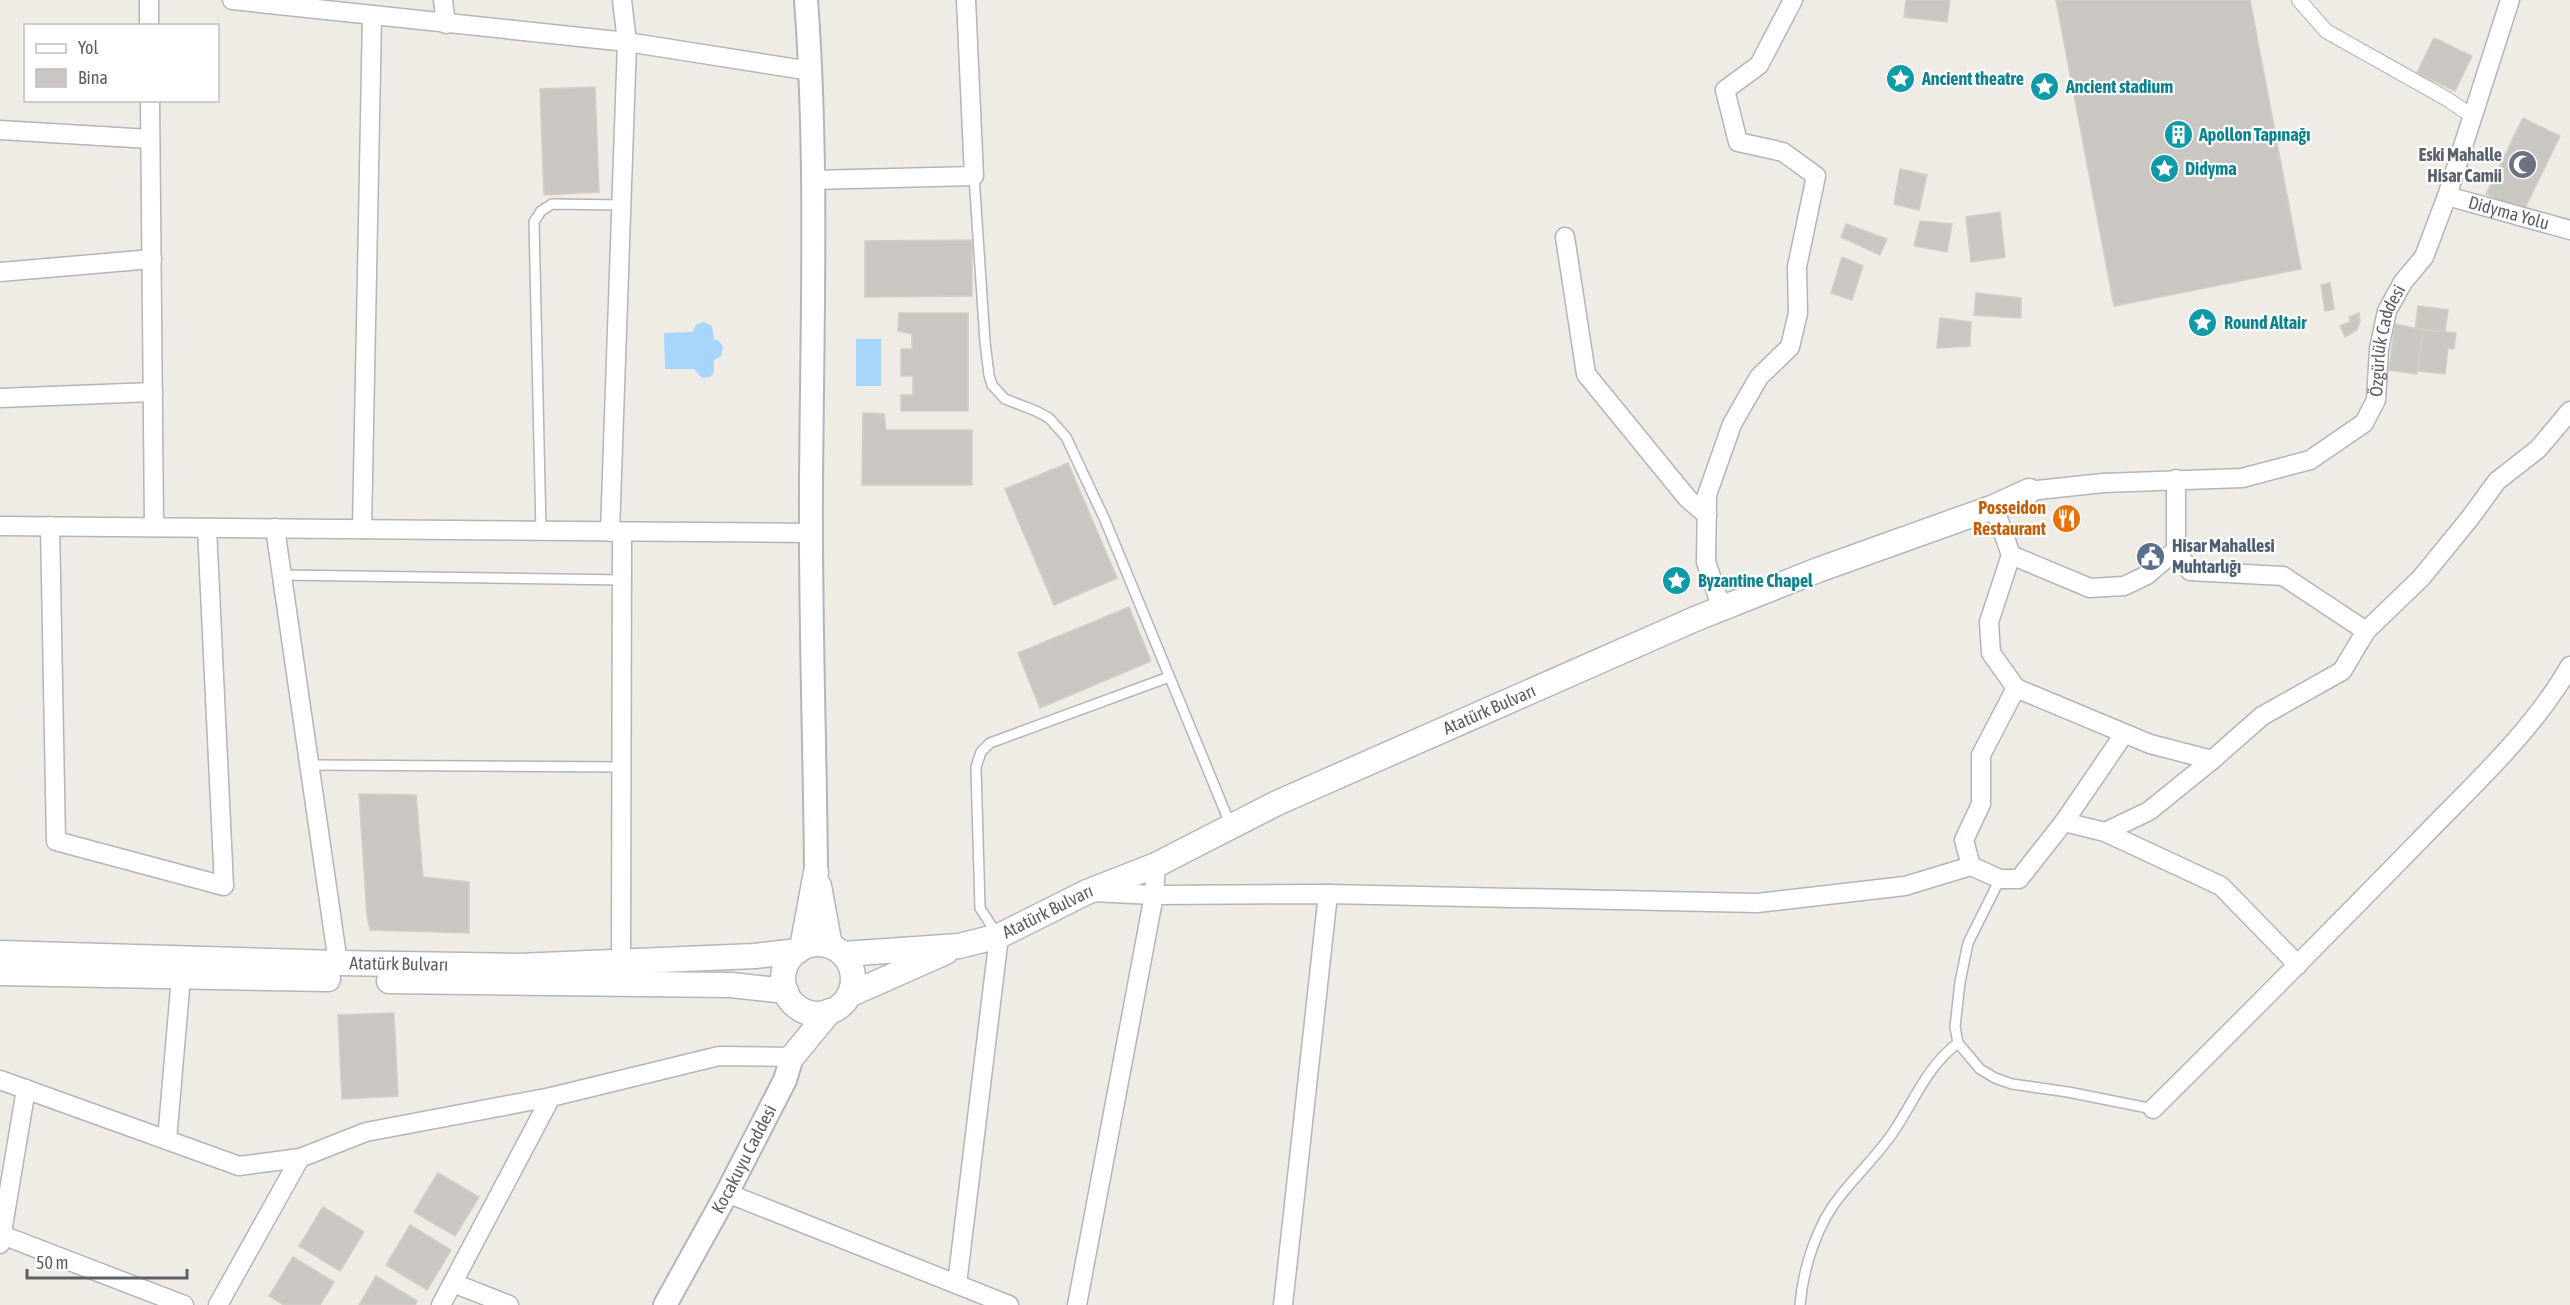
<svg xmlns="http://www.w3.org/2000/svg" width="2570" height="1305" viewBox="0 0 2570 1305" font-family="'Asap Condensed',sans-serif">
	<rect width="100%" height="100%" fill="#eeece5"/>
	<!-- water -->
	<g fill="#a7d5fc">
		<path d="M703,322L712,326L714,339L719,341L723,347L721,356L714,360V373L710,377L702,378L694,369H665L664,333L693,332L696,325Z"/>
		<rect x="856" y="339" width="25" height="47"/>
	</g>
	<!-- building -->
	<g fill="#cac7c2" stroke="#d3cec3" stroke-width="1.5">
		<path d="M1906,0H1950L1947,22L1904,17Z"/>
		<path d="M2056,0H2250L2301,269L2114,306Z"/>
		<path d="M2434,38L2472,56L2455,91L2417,73Z"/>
		<path d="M595,87L599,192L544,195L540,89Z"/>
		<path d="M2523,118L2560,136L2523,212L2486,194Z"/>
		<path d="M1900,169L1927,175L1919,210L1894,204Z"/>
		<path d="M2000,212L2005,257L1971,262L1966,217Z"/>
		<path d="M1920,221L1952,224L1947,252L1914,246Z"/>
		<path d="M1846,224L1887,239L1880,255L1841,237Z"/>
		<path d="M972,240V296L865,297V241Z"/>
		<path d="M1842,257L1863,266L1852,300L1831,293Z"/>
		<path d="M2330,283L2334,309L2325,311L2321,285Z"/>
		<path d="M1976,293L2021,298V318L1974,315Z"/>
		<path d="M2418,306L2448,310L2445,332L2415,329Z"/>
		<path d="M899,313H968V411H901V395H913V376H901V349H912V334L898,331Z"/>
		<path d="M2359,313L2360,321L2357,330L2345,337L2340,326L2350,322L2349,317Z"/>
		<path d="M1940,318L1971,322L1970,346L1937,348Z"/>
		<path d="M2395,324L2423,330L2417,374L2389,370Z"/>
		<path d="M2423,330L2456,333L2454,349L2448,348L2445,374L2418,371Z"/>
		<path d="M863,413L884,414L886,430H972V485H862Z"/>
		<path d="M1068,463L1117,578L1054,605L1005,489Z"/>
		<path d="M1129,607L1151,661L1040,708L1018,653Z"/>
		<path d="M359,794L416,795L423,877L469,882V933L370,930L367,915Z"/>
		<path d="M394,1013L398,1096L342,1099L338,1015Z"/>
		<path d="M438,1173L479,1197L455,1236L414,1212Z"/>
		<path d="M323,1207L364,1232L340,1271L299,1246Z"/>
		<path d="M410,1225L451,1250L427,1290L386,1265Z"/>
		<path d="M293,1257L334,1282L320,1305H284L269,1296Z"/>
		<path d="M376,1276L417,1301L415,1305H359Z"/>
	</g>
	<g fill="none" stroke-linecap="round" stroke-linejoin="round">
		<defs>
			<g id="service">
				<path d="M974,176L985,342L989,375L992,385L1005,399L1036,411L1049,418L1066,437L1105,520L1231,826"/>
				<path d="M541,531L534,222L541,211L552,204L621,205"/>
				<path d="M282,575L622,580"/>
				<path d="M309,765L622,767"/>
				<path d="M2000,879L1968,943L1960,982L1955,1027L1958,1043L1980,1069L1995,1078L2012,1084L2068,1092L2153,1109"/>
				<path d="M998,936L980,908L976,767L981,752L990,743L1169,677"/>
				<path d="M1800,1305C1803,1268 1817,1224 1841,1195C1858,1173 1879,1154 1894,1131C1914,1101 1928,1065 1958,1043"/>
			</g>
			<path id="pedestrian" d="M2299,0L2326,31L2447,99L2472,116"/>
			<g id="minor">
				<path d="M149,0V26"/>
				<path d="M232,0L627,42L811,71"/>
				<path d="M443,0L446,24"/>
				<path d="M150,100L154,527"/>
				<path d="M0,130L150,139"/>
				<path d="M813,180L974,176L966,0"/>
				<path id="s1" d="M2447,196L2570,230"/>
				<path d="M1565,237L1586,374L1688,499L1707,515"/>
				<path d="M0,272L152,259"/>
				<path d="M0,398L153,392"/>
				<path d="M2176,479V550L2190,571L2283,576L2366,631L2421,578L2470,518L2497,481L2538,449L2570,411"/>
				<path id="s2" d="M2029,491L2103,483L2242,478L2310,460L2364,423L2376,400L2379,349L2387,311L2403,282L2424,257L2447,196L2510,0"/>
				<path d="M1994,507L2011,555L1989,622L1991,653L2016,688L2150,744L2212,760L2262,716L2342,671L2366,631"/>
				<path d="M0,526L811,533"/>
				<path d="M50,526L56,841L224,886L207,528"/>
				<path d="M275,528L338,963"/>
				<path d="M362,529L372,16"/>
				<path d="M610,532L627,42L622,0"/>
				<path d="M2011,555L2090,588L2124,586L2147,575L2176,550"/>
				<path d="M1722,609L1706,562L1707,495L1732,424L1759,377L1790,347L1798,313L1797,267L1816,176L1783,152L1738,142L1725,90L1759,65L1793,0"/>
				<path d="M2064,822L2105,832L2221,886L2298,965"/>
				<path d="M2105,832L2149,811L2212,760"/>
				<path d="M1971,866L1964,840L1981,804V755L2016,688"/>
				<path d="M1092,892L1154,895L1328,894L1757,903L1905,886L1971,866L2000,879H2019L2064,822L2124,734"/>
				<path d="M621,963L622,532"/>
				<path d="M0,1080L239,1166L300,1158L366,1132L551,1097L719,1056L792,1057"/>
				<path d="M2153,1109C2242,1021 2331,931 2419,841C2471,787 2533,731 2570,666"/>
				<path d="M167,1140L181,977"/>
				<path d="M727,1193L1009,1305"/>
				<path d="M2,1235L184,1305"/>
				<path d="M0,1244L26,1089"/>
				<path d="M453,1283L509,1305"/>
				<path d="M957,1284L999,936"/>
				<path d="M218,1305L300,1158"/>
				<path d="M441,1305L551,1097"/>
				<path d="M1077,1305L1154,895L1156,865"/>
				<path d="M1283,1305L1328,894"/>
			</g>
			<g id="tertiary">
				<path d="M806,0C818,161 812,324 811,486C810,615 815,744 816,872"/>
				<path id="s3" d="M665,1305L727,1193L785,1080L792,1057"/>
			</g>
			<g id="secondary">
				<path d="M819,886L830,946"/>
				<circle cx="818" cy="979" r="35"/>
				<path d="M802,948L816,872"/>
				<path id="s4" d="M0,953L338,963L518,966L755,956L798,951"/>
				<path id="s5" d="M843,954L959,946L999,936L1087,892L1156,865L1277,803L1695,619L1818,570L1994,507L2029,491"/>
				<path d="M0,973L328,979"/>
				<path d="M389,981L731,985L786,991"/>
				<path d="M849,995L946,952"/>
				<path d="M792,1057L830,1011"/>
			</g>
		</defs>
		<!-- service casing -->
		<use href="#service" stroke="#b2b5b9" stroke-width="12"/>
		<!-- pedestrian casing -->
		<use href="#pedestrian" stroke="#b2b5b9" stroke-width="16"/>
		<!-- minor casing -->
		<use href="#minor" stroke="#b2b5b9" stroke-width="21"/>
		<!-- tertiary casing -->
		<use href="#tertiary" stroke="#b2b5b9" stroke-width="26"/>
		<!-- secondary casing -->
		<use href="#secondary" stroke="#b3b7bc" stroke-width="27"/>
		<!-- service -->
		<use href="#service" stroke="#fff" stroke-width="9"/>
		<!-- pedestrian -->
		<use href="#pedestrian" stroke="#fff" stroke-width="14"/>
		<!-- minor -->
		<use href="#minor" stroke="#fff" stroke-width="18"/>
		<!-- tertiary -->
		<use href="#tertiary" stroke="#fff" stroke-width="22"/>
		<!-- secondary -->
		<use href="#secondary" stroke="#fff" stroke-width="24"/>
	</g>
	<!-- icons -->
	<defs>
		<symbol id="sight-disc" viewBox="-11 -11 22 22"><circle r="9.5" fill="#0f9aa8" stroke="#fff"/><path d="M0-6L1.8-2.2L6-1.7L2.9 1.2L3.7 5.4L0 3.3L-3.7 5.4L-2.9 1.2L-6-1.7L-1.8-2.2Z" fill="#fff"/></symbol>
		<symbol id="building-disc" viewBox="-11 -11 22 22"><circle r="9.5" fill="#0f9aa8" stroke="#fff"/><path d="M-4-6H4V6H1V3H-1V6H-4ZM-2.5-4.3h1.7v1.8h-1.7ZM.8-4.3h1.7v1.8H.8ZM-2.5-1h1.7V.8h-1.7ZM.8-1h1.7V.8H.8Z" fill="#fff"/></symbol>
		<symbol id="mosque-disc" viewBox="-11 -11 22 22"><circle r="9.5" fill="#6b7280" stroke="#fff"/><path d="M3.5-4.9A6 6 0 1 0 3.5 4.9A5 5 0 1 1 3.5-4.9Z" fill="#fff"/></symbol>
		<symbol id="restaurant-disc" viewBox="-11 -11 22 22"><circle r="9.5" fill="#e8710a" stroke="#fff"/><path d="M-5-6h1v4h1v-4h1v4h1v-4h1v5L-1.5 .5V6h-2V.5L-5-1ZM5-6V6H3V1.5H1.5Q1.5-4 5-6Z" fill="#fff"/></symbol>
		<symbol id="civic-disc" viewBox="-11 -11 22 22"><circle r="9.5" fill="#5c6f8a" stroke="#fff"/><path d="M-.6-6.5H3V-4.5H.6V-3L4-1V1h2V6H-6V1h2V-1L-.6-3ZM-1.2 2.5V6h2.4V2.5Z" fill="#fff"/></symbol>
	</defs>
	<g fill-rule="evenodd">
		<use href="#sight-disc" x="1884" y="62" width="33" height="33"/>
		<use href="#sight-disc" x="2028" y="70" width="33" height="33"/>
		<use href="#building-disc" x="2162" y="118" width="33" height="33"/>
		<use href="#mosque-disc" x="2506" y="148" width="33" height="33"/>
		<use href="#sight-disc" x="2148" y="152" width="33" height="33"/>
		<use href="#sight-disc" x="2186" y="306" width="33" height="33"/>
		<use href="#restaurant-disc" x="2050" y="502" width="33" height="33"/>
		<use href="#civic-disc" x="2134" y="540" width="33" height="33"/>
		<use href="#sight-disc" x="1660" y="564" width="33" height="33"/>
	</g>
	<g text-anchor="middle" stroke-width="4.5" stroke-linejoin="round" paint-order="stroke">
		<!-- culture labels -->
		<g font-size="18" font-weight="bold" fill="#0d838f" stroke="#fff" text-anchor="start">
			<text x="1922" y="85">Ancient theatre</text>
			<text x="2066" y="93">Ancient stadium</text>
			<text x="2199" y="141">Apollon Tapınağı</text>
			<text x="2185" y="175">Didyma</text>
			<text x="2224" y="329">Round Altair</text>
			<text x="1698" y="587">Byzantine Chapel</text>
		</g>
		<!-- worship labels -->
		<g font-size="18" font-weight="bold" fill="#5b616d" stroke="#fff" text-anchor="end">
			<text x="2502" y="161">Eski Mahalle<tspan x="2502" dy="21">Hisar Camii</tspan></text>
		</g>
		<!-- street labels -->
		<g font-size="18" fill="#5c6065" stroke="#fff">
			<text dy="6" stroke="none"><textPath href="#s1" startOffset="64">Didyma Yolu</textPath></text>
			<text dy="6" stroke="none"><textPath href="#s2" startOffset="436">Özgürlük Caddesi</textPath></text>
			<text dy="6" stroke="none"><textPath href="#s5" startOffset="698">Atatürk Bulvarı</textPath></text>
			<text dy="6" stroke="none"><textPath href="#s5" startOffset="212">Atatürk Bulvarı</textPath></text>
			<text dy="6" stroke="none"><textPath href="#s4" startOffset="399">Atatürk Bulvarı</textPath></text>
			<text dy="6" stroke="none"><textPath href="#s3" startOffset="166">Kocakuyu Caddesi</textPath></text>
		</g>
		<!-- food labels -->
		<g font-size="18" font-weight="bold" fill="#c56008" stroke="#fff" text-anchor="end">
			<text x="2046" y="514">Posseidon<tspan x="2046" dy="21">Restaurant</tspan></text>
		</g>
		<!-- service labels -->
		<g font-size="18" font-weight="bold" fill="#4e5e75" stroke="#fff" text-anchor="start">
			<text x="2172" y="552">Hisar Mahallesi<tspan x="2172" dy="21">Muhtarlığı</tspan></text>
		</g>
	</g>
	<!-- legend -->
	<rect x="24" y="24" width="195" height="78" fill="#ffffff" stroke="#bebfc1" stroke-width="1.5"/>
	<rect x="36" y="44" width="30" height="9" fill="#ffffff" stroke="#bebfc1" stroke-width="1.5"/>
	<text x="78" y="54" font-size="18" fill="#5c6065">Yol</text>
	<rect x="36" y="69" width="30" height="18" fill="#cac7c2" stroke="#bebfc1" stroke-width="1.5"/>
	<text x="78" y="84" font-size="18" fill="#5c6065">Bina</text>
	<!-- scale -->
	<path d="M27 1269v9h160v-9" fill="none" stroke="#5c6065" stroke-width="3"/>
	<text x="36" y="1269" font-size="18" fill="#5c6065" stroke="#ffffff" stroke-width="4.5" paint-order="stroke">50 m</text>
</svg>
